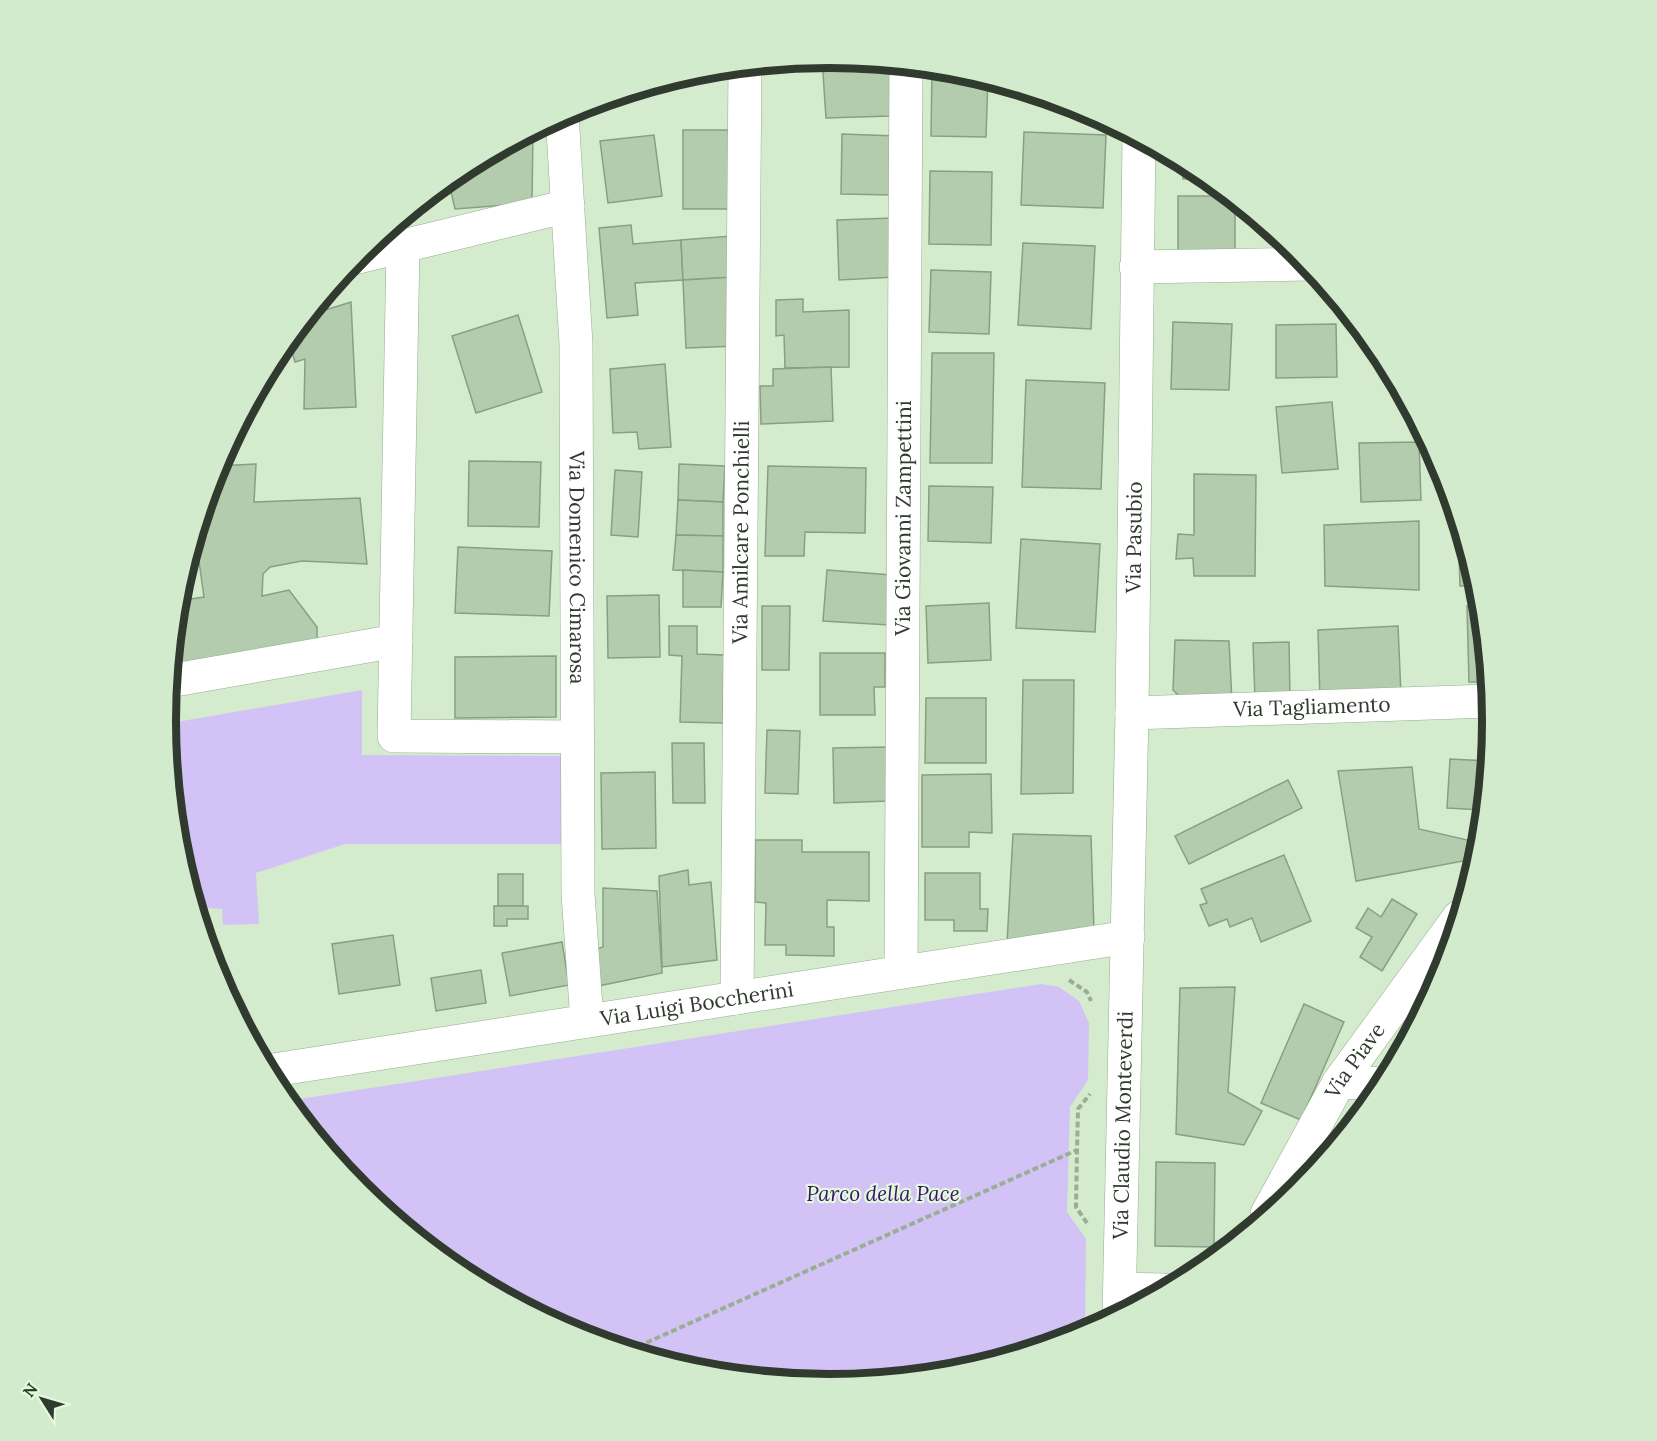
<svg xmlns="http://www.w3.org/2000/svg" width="1657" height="1441" viewBox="0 0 1657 1441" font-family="Lora,serif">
	<rect width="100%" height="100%" fill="#d4eccd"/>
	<!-- green -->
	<g fill="#d3c2f6">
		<path d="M362,690V755L561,756L562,844H345L256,873L259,924L223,925L222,909L195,907L178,850L165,724Z"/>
		<path d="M1041,984L1059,987L1079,1001L1089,1023L1088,1080L1070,1107L1067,1212L1086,1239L1085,1332L958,1371L828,1384L699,1371L574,1333L460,1272L359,1189L287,1101Z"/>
	</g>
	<!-- building -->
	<g fill="#b4ccae" stroke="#889f82" stroke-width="1.5">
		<path d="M827,57L895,64L890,116L826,118L823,73Z"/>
		<path d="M816,58L781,66L780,62Z"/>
		<path d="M932,67L958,70L988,79L986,137L931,136Z"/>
		<path d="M533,130L532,203L455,209L448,179L460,169Z"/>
		<rect x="683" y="130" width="47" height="79"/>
		<path d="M1024,132L1106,135L1103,208L1021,205Z"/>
		<path d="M842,134L896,136L894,195L841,194Z"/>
		<path d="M654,135L662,196L608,203L600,141Z"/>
		<path d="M1182,161L1197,169L1209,179H1183Z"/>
		<path d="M930,171L992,172L991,245L929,244Z"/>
		<path d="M1178,196H1230L1235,200V252H1178Z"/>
		<path d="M893,218L895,277L839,280L837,220Z"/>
		<path d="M631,225L633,244L681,240L683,280L635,283L638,315L607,318L599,228Z"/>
		<path d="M732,236L735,277L683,280L681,240Z"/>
		<path d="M1023,243L1095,246L1091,329L1018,325Z"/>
		<path d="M931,270L991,272L989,334L929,332Z"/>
		<path d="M735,277L737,346L686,348L683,280Z"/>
		<path d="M803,299V312L849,310V367L785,368L784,335L776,336V300Z"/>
		<path d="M351,302L356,407L304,409L305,359L295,362L288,338L306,316Z"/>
		<path d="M518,315L542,392L476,413L452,336Z"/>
		<path d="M1173,322L1232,324L1229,390L1171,389Z"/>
		<path d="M1336,324L1337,377L1276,378V325Z"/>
		<path d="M932,353H994L992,463H930Z"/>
		<path d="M665,364L671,447L639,449L637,432L613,433L610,369Z"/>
		<path d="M831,367L833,421L761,424L760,386H773V369Z"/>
		<path d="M1026,380L1105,383L1101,489L1022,487Z"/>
		<path d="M1332,402L1338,469L1282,473L1276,407Z"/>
		<path d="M1419,442L1421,500L1361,502L1359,443Z"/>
		<path d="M469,461L541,462L539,527L468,526Z"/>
		<path d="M256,464L254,502L360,498L367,564L302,561L270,567L263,574L262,596L289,590L317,627V649L169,679L177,601L204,597L195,533L216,466Z"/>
		<path d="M679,464L725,466L723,502L678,500Z"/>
		<path d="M768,466L866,468L865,533L805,532L804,556H765Z"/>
		<path d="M615,470L642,472L638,537L611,535Z"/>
		<path d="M1194,474L1256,475L1255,576H1194L1193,558L1176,559L1178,534L1194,535Z"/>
		<path d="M929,486L993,487L991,543L928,541Z"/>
		<path d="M678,500L723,502V536L676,535Z"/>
		<path d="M1458,520L1478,586H1460Z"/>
		<path d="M1419,521V590L1325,586L1324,525Z"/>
		<path d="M676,535L723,536V572L673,570Z"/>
		<path d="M1021,539L1100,544L1095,632L1016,628Z"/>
		<path d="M458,547L552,551L549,616L455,613Z"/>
		<path d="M683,570L723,572L721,607H683Z"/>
		<path d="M827,570L892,575L889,625L823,621Z"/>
		<path d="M659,595L660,657L608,658L607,596Z"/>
		<path d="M989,603L991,660L928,663L926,606Z"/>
		<path d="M1481,605L1488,682H1469L1467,606Z"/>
		<path d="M762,606H790L789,670H762Z"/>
		<path d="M669,626H697V654L724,655L723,723L680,722L682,656L669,655Z"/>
		<path d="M1398,626L1401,695L1320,701L1318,630Z"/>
		<path d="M1175,640L1229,641L1232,702L1182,699L1173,690Z"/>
		<path d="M1289,642L1290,698L1255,699L1253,643Z"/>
		<path d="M820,653H885V687H874L875,715H820Z"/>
		<path d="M556,656V717L455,718V657Z"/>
		<path d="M1023,680H1074L1073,793L1021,794Z"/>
		<path d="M926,698H986V763H925Z"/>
		<path d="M767,730L800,731L798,794L765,793Z"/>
		<path d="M672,743H704L705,803H673Z"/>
		<path d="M888,747L889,801L834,803L833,748Z"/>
		<path d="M1450,759L1488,761L1483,810L1447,808Z"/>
		<path d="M1412,767L1419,829L1472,841L1474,859L1356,881L1338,771Z"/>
		<path d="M655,772L656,848L602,849L601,773Z"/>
		<path d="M991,774L992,833L969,832V847H922V775Z"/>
		<path d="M1288,780L1302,808L1189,864L1175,836Z"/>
		<path d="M1013,834L1091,836L1094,931L1007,943Z"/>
		<path d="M755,840H802V852H869V901L827,900V927H834V956L786,955V945H765L766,903L755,902Z"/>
		<path d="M1284,855L1311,921L1261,942L1252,918L1230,927L1227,919L1209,926L1200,905L1207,903L1201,889Z"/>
		<path d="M688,870L689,885L711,882L717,960L662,967L659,876Z"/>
		<path d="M925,873H980V909H988L987,931H954V920H925Z"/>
		<rect x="498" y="874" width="25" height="32"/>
		<path d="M603,888L657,891L662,973L598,986L591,951L603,947Z"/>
		<path d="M1392,899L1417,914L1382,971L1360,957L1372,937L1356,928L1368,908L1381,917Z"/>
		<path d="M494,906H528V919H507V926H494Z"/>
		<path d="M393,935L400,985L339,994L332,944Z"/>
		<path d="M562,942L569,985L510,996L502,953Z"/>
		<path d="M481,970L486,1003L436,1011L431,978Z"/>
		<path d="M1235,987L1228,1092L1262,1111L1244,1145L1176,1134L1180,988Z"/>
		<path d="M1304,1004L1344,1022L1301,1120L1261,1103Z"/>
		<path d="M1156,1162L1215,1163L1214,1247L1155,1246Z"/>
	</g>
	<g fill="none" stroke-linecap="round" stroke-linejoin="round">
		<defs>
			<g id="minor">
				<path id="s1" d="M562,114L576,344L578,894L587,1021"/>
				<path d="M403,246L394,736L578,737"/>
				<path d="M354,258L568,206"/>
				<path d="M1136,267L1308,264"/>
				<path d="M169,681L396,641"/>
				<path id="s2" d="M1132,713L1490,701"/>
				<path id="s3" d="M901,971L906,65"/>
				<path id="s4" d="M737,998L745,65"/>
				<path id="s5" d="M267,1071L1128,937"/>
				<path d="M1339,1082L1383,1084"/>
				<path id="s6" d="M1267,1214L1339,1082L1459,917"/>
				<path d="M1120,1289L1164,1290"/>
				<path id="s7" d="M1119,1314L1132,713L1139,138"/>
			</g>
		</defs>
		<!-- minor casing -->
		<use href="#minor" stroke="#95ad90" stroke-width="34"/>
		<!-- path -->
		<g stroke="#9bae95" stroke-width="4" stroke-dasharray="6 3" stroke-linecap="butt">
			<path d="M1069,980L1087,992L1091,1001"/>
			<path d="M1087,1223L1076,1207L1077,1150L1078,1109L1090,1094"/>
			<path d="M630,1350L1077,1150"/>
		</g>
		<!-- minor -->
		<use href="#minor" stroke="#fff" stroke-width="33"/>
	</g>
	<g text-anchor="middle" stroke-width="4.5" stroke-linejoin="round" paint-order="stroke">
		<!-- street labels -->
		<g font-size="21" fill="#303a2e" stroke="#e1fadb">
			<text dy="7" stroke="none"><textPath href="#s3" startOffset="453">Via Giovanni Zampettini</textPath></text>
			<text dy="7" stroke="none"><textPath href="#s4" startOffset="466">Via Amilcare Ponchielli</textPath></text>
			<text dy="7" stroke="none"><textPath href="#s7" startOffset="777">Via Pasubio</textPath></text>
			<text dy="7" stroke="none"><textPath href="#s1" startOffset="454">Via Domenico Cimarosa</textPath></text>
			<text dy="7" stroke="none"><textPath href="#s2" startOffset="180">Via Tagliamento</textPath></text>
			<text dy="7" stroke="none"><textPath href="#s5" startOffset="435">Via Luigi Boccherini</textPath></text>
			<text dy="7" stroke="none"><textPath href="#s6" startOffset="177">Via Piave</textPath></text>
			<text dy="7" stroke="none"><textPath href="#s7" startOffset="189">Via Claudio Monteverdi</textPath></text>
		</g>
		<!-- park labels -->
		<g font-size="21" font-style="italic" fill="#3e126d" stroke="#e1fadb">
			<text x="883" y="1201">Parco della Pace</text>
		</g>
	</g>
	<!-- crop -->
	<path d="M0 0H1657V1441H0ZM176 721a653 653 0 1 1 1306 0a653 653 0 1 1-1306 0Z" fill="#d3ebcd" fill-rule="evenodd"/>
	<path fill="none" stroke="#303a2e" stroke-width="8" d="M176 721a653 653 0 1 1 1306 0a653 653 0 1 1-1306 0Z"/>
	<!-- north arrow -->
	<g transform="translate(42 1399) rotate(307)" stroke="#e1fadb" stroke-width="4.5" paint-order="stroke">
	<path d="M0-4.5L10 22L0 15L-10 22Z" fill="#303a2e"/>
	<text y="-9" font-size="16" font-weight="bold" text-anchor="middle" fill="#303a2e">N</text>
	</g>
</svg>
